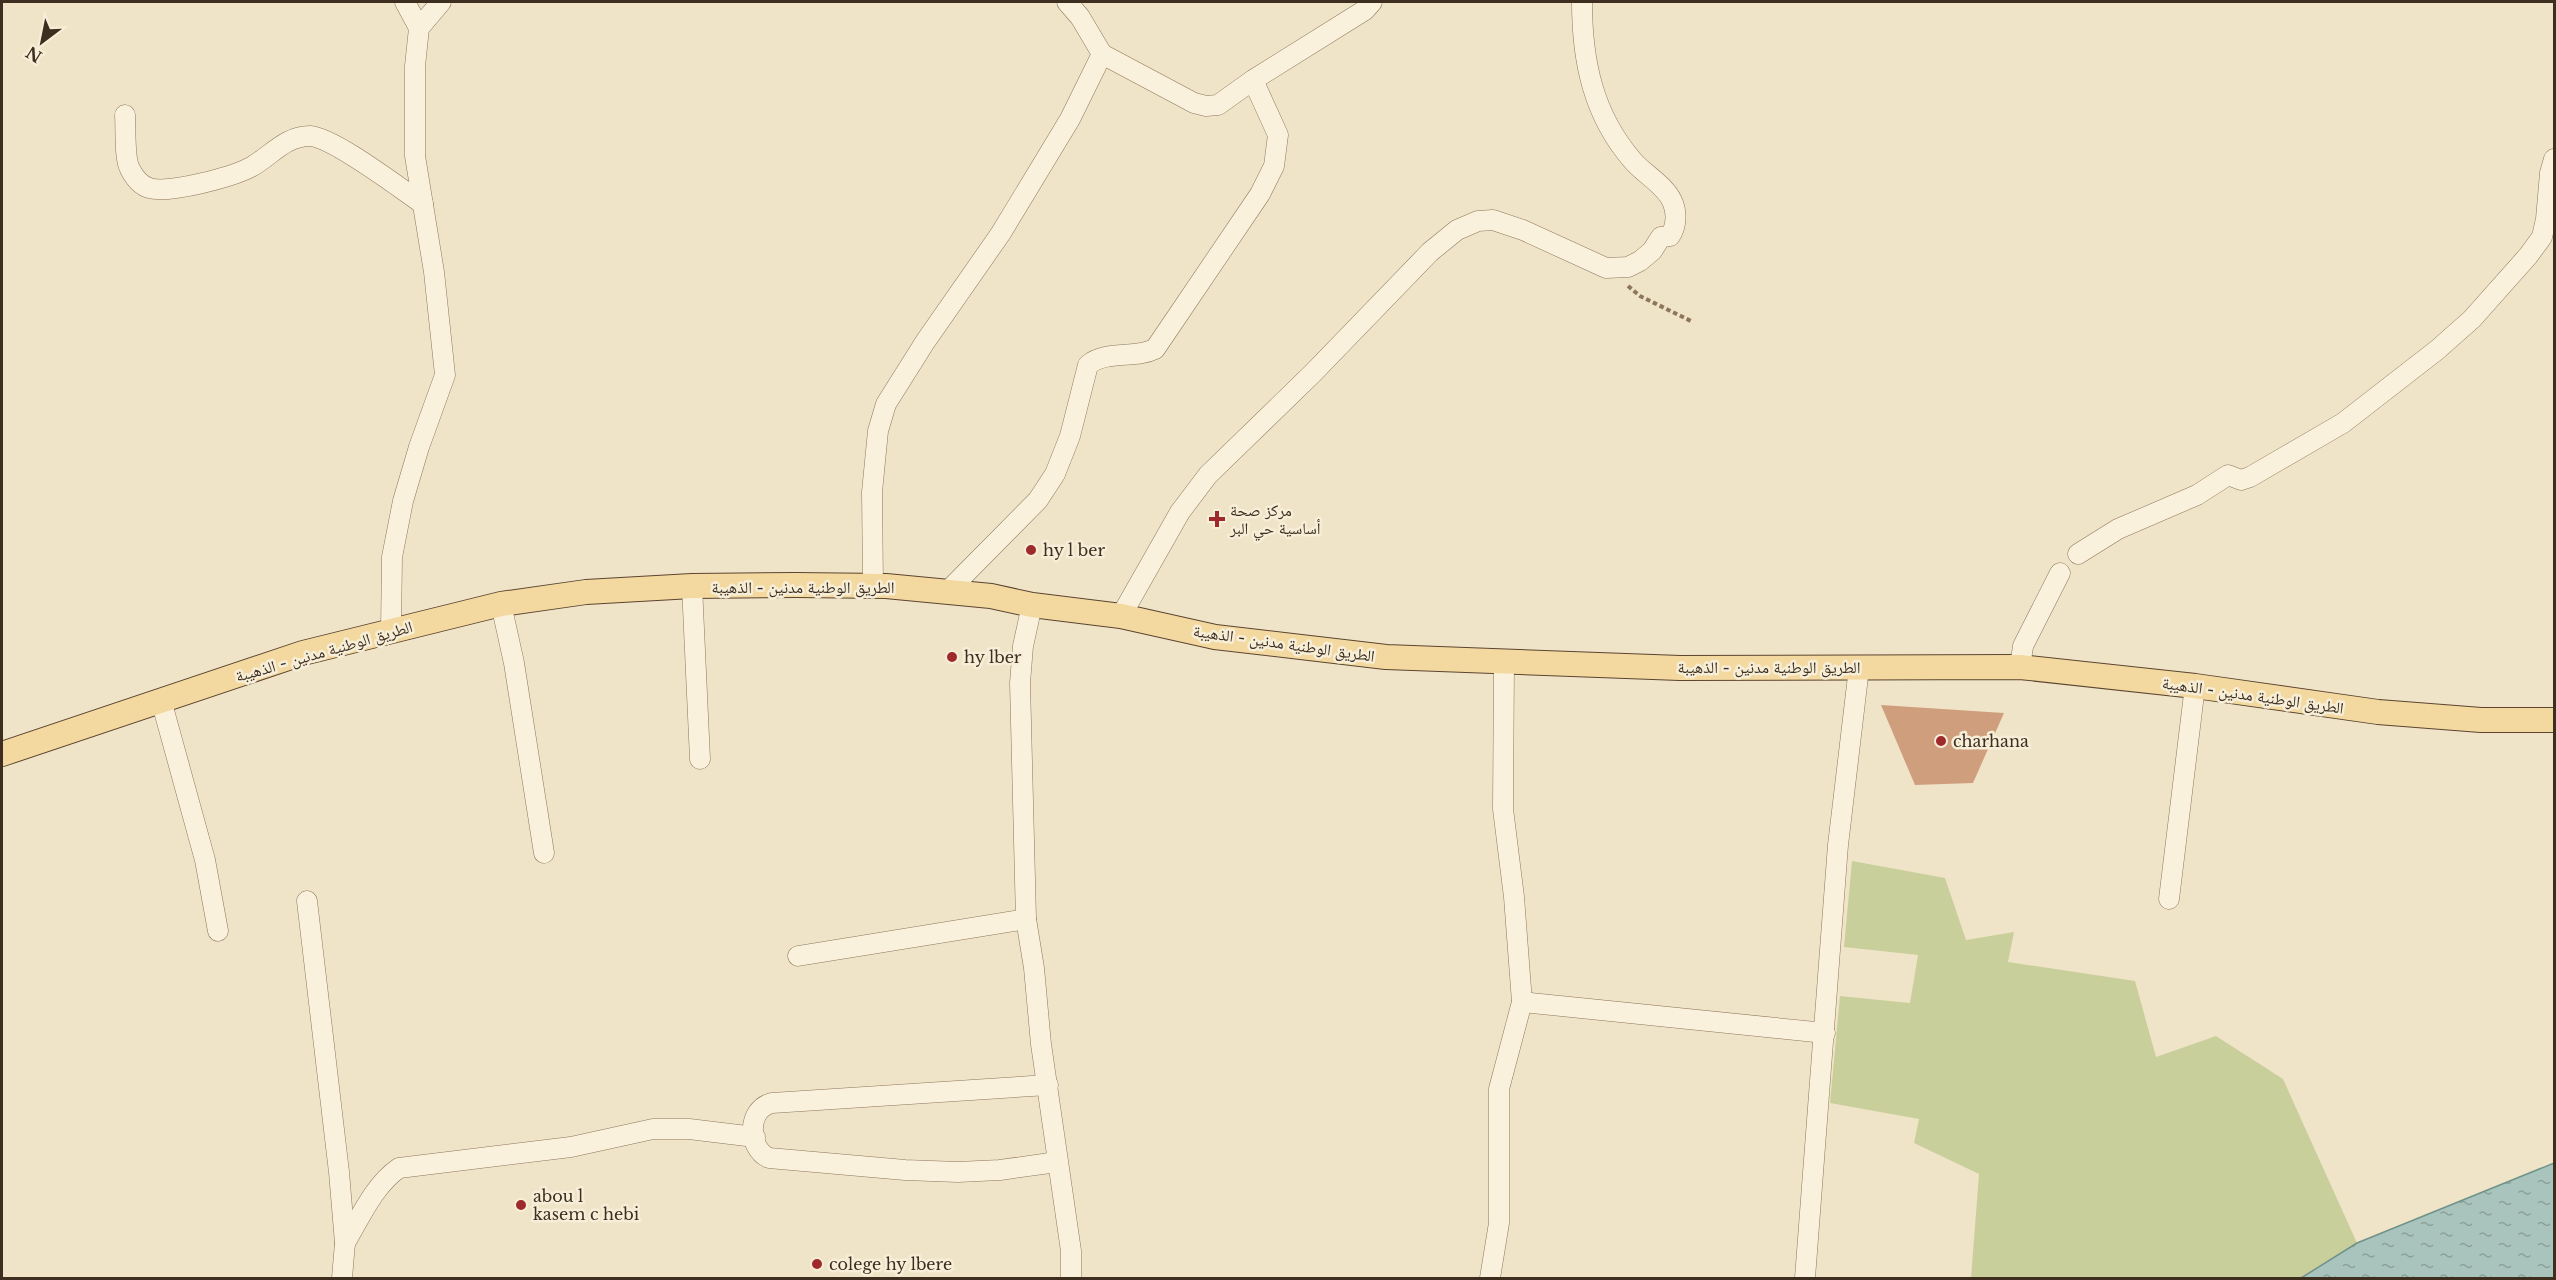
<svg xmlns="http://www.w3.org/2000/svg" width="2556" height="1280" viewBox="0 0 2556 1280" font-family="'Libre Baskerville','Noto Naskh Arabic',serif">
	<defs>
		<pattern id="water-ripples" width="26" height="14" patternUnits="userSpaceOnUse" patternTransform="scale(1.5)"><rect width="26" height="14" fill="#a9c4bc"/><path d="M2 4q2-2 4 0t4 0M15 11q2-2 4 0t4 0" fill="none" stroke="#8ba098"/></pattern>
	</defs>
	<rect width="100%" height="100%" fill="#f0e4c8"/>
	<!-- green -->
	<path fill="#c9cf9b" d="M1852,861L1945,878L1966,940L2014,932L2008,962L2135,981L2156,1057L2216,1036L2283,1079L2357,1243L2301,1278H1971L1979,1174L1914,1143L1919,1119L1830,1103L1840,996L1910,1003L1918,955L1844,947Z"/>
	<!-- water -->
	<path fill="url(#water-ripples)" stroke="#6f938a" stroke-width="1.5" d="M2554,1163V1278H2301L2357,1243Z"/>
	<!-- building -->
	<path fill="#cf9f7d" d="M1881,705L2004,713L1973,783L1915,785Z"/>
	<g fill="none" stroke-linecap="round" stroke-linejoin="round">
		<defs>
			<g id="minor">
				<path d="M405,2L419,28"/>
				<path d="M1102,54L1194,103L1206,106L1218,105L1253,80L1365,10L1372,2"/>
				<path d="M125,115C126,128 124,158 130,169C134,177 140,185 149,188C169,194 232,177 251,167C271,156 285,136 310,136C333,137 401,189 423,204"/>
				<path d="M2078,554L2118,529L2197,495L2228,475L2241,480L2250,477L2343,423L2437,350L2472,319L2528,256L2542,237L2546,219L2550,173L2554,159"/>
				<path d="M692,586L700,759"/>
				<path d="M873,586L872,492L878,431L886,404L925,342L1001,233L1070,119L1102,54L1080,17L1067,2"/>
				<path d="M948,591L1038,500L1055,474L1070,436L1088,365C1106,350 1135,359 1155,349L1260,194L1274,166L1278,135L1253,80"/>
				<path d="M501,604L514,663L544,853"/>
				<path d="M1032,605L1023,646L1020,683L1026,919L1034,968L1041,1044L1071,1251V1278"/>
				<path d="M1121,616L1180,512L1208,475L1313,373L1430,252L1457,230L1478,221L1493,220L1523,230L1606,268L1628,267L1640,261L1652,251L1661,237L1670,236C1677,226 1677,211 1672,201C1665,185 1644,174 1633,161C1593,115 1582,61 1582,2"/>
				<path d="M391,630L392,557L403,501L419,447L445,375L434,272L415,156V66L419,28L441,2"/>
				<path d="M2020,667L2023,646L2060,573"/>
				<path d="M161,700L205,860L218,931"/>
				<path d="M2169,899L2195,686"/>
				<path d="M307,901L339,1172L345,1243L342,1278"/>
				<path d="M798,956L1026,919"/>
				<path d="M1522,1002L1825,1033"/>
				<path d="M1048,1085L772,1103C747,1109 747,1148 769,1158L905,1170L958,1172L1000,1170L1057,1162"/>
				<path d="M345,1243C360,1218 374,1185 399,1168L571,1147L653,1129H689L755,1137"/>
				<path d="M1490,1278L1499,1223V1089L1522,1002L1514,897L1503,809L1504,662"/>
				<path d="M1805,1278L1838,845L1859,668"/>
			</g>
			<path id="major" d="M2,754L303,653L501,604L586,592L692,586L795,585L886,586L991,596L1032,605L1121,616L1215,637L1386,657L1680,668L2020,667L2195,686L2378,712L2481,720H2554"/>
		</defs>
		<!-- minor casing -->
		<use href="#minor" stroke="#8d765c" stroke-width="21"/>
		<!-- major casing -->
		<use href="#major" stroke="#5b4430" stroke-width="26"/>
		<!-- path -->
		<path stroke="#8d765c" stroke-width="4" stroke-dasharray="4.5 3" stroke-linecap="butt" d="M1628,286L1640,296L1693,322"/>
		<!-- minor -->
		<use href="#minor" stroke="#faf1dc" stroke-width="20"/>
		<!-- major -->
		<use href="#major" stroke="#f3d9a0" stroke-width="24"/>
	</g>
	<!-- markers -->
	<g fill="#9e2a2b" stroke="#f7eed8" stroke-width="2">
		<path d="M1214 510h6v6h6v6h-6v6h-6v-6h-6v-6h6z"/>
		<circle cx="1031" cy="550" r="6"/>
		<circle cx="952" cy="657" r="6"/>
		<circle cx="1941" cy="741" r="6"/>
		<circle cx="521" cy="1205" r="6"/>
		<circle cx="817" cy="1264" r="6"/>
	</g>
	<g text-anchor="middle" stroke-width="5" stroke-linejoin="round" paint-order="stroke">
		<!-- poi labels -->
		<g font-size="16" fill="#3d2e20" stroke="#f7eed8" text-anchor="start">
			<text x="1230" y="516">مركز صحة<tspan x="1230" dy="18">أساسية حي البر</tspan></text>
			<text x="1043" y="556">hy l ber</text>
			<text x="964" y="663">hy lber</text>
			<text x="1953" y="747">charhana</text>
			<text x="533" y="1202">abou l<tspan x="533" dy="18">kasem c hebi</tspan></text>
			<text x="829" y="1270">colege hy lbere</text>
		</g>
		<!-- street labels -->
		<g font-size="16" fill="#3d2e20" stroke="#f7eed8">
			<text x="803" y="593">الطريق الوطنية مدنين - الذهيبة</text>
			<text transform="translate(1284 643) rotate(8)" y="6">الطريق الوطنية مدنين - الذهيبة</text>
			<text transform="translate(324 651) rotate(-16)" y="6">الطريق الوطنية مدنين - الذهيبة</text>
			<text x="1769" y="673">الطريق الوطنية مدنين - الذهيبة</text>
			<text transform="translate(2253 695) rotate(8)" y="6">الطريق الوطنية مدنين - الذهيبة</text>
		</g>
	</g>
	<!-- border -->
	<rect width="2556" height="1280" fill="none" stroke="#3d2e20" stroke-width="6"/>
	<!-- north arrow -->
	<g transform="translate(42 42) rotate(212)" stroke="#f7eed8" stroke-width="4.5" paint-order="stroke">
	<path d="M0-4.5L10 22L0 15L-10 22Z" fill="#3d2e20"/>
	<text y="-9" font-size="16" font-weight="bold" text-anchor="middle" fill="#3d2e20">N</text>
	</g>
</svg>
